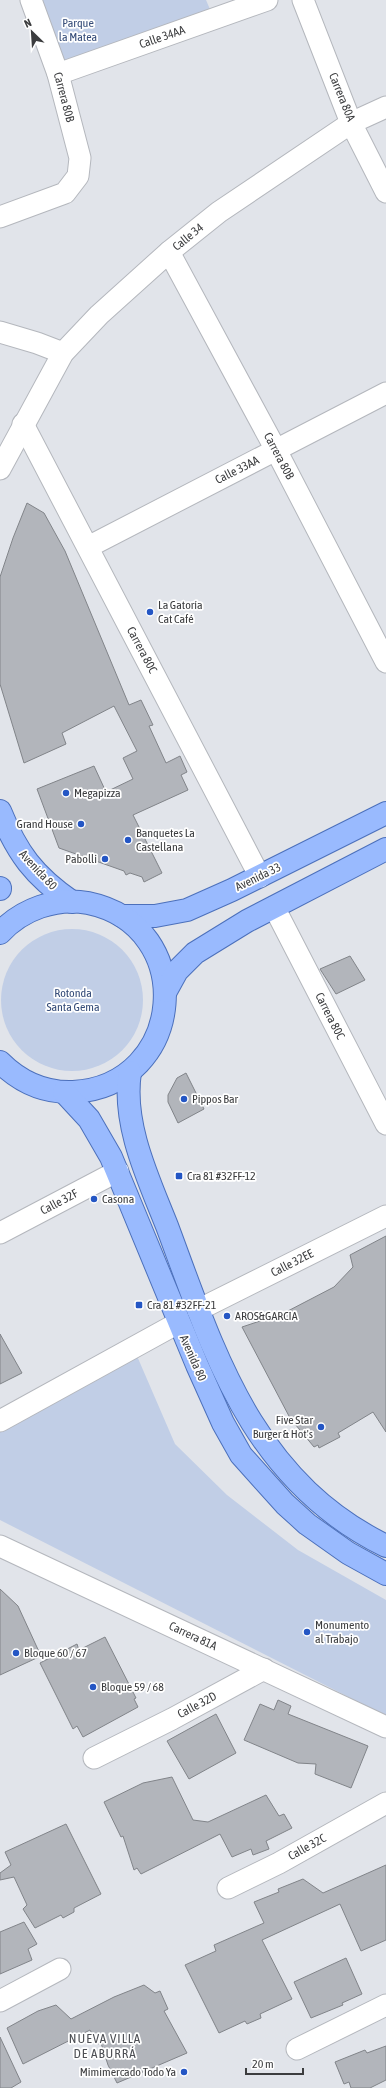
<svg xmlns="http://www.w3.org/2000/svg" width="386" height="2088" viewBox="0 0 386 2088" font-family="'Asap Condensed',sans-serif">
	<rect width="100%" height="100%" fill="#e1e4ea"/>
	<!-- green -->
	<g fill="#c1cee6">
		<path d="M35,0H206L212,14L60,68Z"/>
		<circle cx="72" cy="1000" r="71"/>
		<path d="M137,1356L175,1444L227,1495L298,1550L386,1600V1716L0,1520V1425Z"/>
	</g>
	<!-- building -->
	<g fill="#b2b5bb" stroke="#818489">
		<path d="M27,503L44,513L65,551L129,705L141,700L153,725L149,726L166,763L180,756L187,772L181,775L188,790L133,815L162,873L144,882L142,877L130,873L126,875L124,871L59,848L37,789L94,766L106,792L133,779L123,758L137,751L114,706L62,733L66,744L24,763L0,684V577L13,538Z"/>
		<path d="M350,956L365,980L336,994L320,969Z"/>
		<path d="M186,1073L204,1109L178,1123L168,1102V1095L177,1078Z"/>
		<path d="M386,1236V1432L373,1412L338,1433L340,1437L319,1448L318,1445L314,1447L290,1418L242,1327L284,1313L334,1287L353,1267L350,1255Z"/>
		<path d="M0,1334L22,1373L0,1384Z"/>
		<path d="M0,1589L18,1606L41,1656L0,1675Z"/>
		<path d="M105,1637L136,1698L134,1699L138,1707L83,1737L77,1726L73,1729L40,1663L77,1644L79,1650Z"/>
		<path d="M278,1700L291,1706L288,1714L368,1746L351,1788L315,1774L316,1764L298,1763L244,1740L260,1704L274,1710Z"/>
		<path d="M216,1714L236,1753L189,1779L167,1741Z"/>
		<path d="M172,1777L193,1820L208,1822L266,1795L279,1816L284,1814L292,1828L266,1841L269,1849L253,1855L251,1849L232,1857L220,1834L141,1874L137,1868L134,1870L123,1836L121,1837L104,1802L143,1783Z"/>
		<path d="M66,1824L101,1894L74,1908V1912L63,1918L61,1915L35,1928L23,1909L27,1905L14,1877L0,1880V1873L11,1865L5,1852Z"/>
		<path d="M386,1865V1940L361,1951L340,1904L262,1940L292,1999L260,2014L261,2018L247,2024L245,2021L219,2033L185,1965L216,1951L214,1945L264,1923L254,1902L279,1892L278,1889L303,1879L323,1893Z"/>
		<path d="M24,1922L37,1944L28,1949L32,1960L0,1974V1932Z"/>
		<path d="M346,1958L362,1994L342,2003L343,2005L311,2018L294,1982Z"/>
		<path d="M144,1985L155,1993L160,1991L168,2009L164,2011L187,2053L117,2083L108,2065L101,2043L98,2044L90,2030L23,2064L7,2028L38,2011L56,2005L71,2019L114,1997Z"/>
		<path d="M0,2037L21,2082L11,2088H0Z"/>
		<path d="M386,2046V2080L370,2088H351L349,2082L344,2084L335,2062L365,2050L367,2053Z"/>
	</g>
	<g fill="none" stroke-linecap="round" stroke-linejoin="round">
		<defs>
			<g id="minor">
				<path d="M303,0L351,123L386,192"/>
				<path d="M58,74L267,0"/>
				<path d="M0,217L65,193L78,176L80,158L58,74L31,0"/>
				<path d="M169,252L276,450L386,662"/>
				<path d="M0,332L37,343L63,353"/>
				<path d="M23,424L260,877"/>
				<path d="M0,469L63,353L99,315L169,252L219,212L351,123L386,107"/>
				<path d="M88,547L386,393"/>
				<path d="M274,907L386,1124"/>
				<path d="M0,1233L118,1171"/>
				<path d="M198,1310L386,1216"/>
				<path d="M0,1421L178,1323"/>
				<path d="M0,1546L386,1727"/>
				<path d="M94,1758L172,1719L264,1669"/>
				<path d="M228,1888L279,1863L386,1803"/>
				<path d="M0,2001L60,1969"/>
				<path d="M297,2049L386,2005"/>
			</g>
			<g id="major">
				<path d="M0,811C17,853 34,876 72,902"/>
				<path d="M0,888V889"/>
				<path d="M122,916H155L187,910L232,890L386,813"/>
				<path d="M0,933C22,909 56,897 88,903C199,926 186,1086 73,1092C44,1093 20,1082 0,1062"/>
				<path d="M166,991L177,971L195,953L247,921L386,849"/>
				<path d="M130,1072C122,1124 148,1178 167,1226C215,1355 252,1480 386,1546"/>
				<path d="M64,1092L89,1119L111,1157L197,1365L223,1423L241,1455L285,1504L307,1524L348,1553L386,1574"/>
			</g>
		</defs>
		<!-- minor casing -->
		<use href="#minor" stroke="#b4b7bd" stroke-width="23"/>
		<!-- major casing -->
		<use href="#major" stroke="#4c70bb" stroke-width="24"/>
		<!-- minor -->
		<use href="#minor" stroke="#fff" stroke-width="21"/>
		<!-- major -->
		<use href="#major" stroke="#99bafe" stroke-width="22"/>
	</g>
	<!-- markers -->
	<g fill="#2456c4" stroke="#fff" stroke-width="1.5">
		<circle cx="150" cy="612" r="4"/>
		<circle cx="66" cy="793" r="4"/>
		<circle cx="81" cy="824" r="4"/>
		<circle cx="128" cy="840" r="4"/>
		<circle cx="105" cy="859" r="4"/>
		<circle cx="184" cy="1099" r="4"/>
		<rect x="175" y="1172" width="8" height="8" rx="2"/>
		<circle cx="94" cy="1199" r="4"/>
		<rect x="135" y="1301" width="8" height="8" rx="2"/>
		<circle cx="227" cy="1316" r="4"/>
		<circle cx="321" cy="1427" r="4"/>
		<circle cx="307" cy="1632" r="4"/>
		<circle cx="16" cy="1653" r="4"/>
		<circle cx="93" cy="1687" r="4"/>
		<circle cx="184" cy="2072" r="4"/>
	</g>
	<g text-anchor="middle" stroke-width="3.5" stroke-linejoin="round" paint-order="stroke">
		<!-- park labels -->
		<g font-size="12" fill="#354c78" stroke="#fff">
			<text x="78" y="27">Parque<tspan x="78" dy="14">la Matea</tspan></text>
			<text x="73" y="997">Rotonda<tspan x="73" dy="14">Santa Gema</tspan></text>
		</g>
		<!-- street labels -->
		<g font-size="12" fill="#3c3d3f" stroke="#fff">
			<text transform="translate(162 37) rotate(-19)" y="4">Calle 34AA</text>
			<text transform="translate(64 97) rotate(75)" y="4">Carrera 80B</text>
			<text transform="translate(342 97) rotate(68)" y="4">Carrera 80A</text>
			<text transform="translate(188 237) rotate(-39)" y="4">Calle 34</text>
			<text transform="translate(279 456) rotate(62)" y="4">Carrera 80B</text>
			<text transform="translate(237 470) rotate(-27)" y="4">Calle 33AA</text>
			<text transform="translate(142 650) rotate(62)" y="4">Carrera 80C</text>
			<text transform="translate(38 870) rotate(47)" y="4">Avenida 80</text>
			<text transform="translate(258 877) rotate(-26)" y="4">Avenida 33</text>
			<text transform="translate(330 1016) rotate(63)" y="4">Carrera 80C</text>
			<text transform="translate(59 1202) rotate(-28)" y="4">Calle 32F</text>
			<text transform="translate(292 1263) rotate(-27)" y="4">Calle 32EE</text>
			<text transform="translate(193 1358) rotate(66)" y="4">Avenida 80</text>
			<text transform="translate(193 1636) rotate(25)" y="4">Carrera 81A</text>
			<text transform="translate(197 1705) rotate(-28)" y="4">Calle 32D</text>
			<text transform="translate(307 1847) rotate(-29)" y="4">Calle 32C</text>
		</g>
		<!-- poi labels -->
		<g font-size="12" fill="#3c3d3f" stroke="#fff" text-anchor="start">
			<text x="158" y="609">La Gatoría<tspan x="158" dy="14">Cat Café</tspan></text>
			<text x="74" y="797">Megapizza</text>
			<text x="73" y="828" text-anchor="end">Grand House</text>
			<text x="136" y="837">Banquetes La<tspan x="136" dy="14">Castellana</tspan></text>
			<text x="97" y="863" text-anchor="end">Pabolli</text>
			<text x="192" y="1103">Pippos Bar</text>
			<text x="187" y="1180">Cra 81 #32FF-12</text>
			<text x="102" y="1203">Casona</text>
			<text x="147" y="1309">Cra 81 #32FF-21</text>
			<text x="235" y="1320">AROS&amp;GARCIA</text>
			<text x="313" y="1424" text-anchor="end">Five Star<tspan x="313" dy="14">Burger &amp; Hot's</tspan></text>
			<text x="315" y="1629">Monumento<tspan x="315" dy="14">al Trabajo</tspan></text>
			<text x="24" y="1657">Bloque 60 / 67</text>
			<text x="101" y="1691">Bloque 59 / 68</text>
			<text x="176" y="2076" text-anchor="end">Mimimercado Todo Ya</text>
		</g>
		<!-- neighbourhood labels -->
		<g font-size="13" letter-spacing="1" fill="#4d4f54" stroke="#fff">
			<text x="105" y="2043">NUEVA VILLA<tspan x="105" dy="15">DE ABURRÁ</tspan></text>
		</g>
	</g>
	<!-- north arrow -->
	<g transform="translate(32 32) rotate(335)" stroke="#ffffff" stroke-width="3" paint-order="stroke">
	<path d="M0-3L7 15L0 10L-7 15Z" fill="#3c3d3f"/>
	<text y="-6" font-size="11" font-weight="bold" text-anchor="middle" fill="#3c3d3f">N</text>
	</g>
	<!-- scale -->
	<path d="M246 2068v6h57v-6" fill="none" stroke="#3c3d3f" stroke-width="2"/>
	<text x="252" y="2068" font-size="12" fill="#3c3d3f" stroke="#ffffff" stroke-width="3" paint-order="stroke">20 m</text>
</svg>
